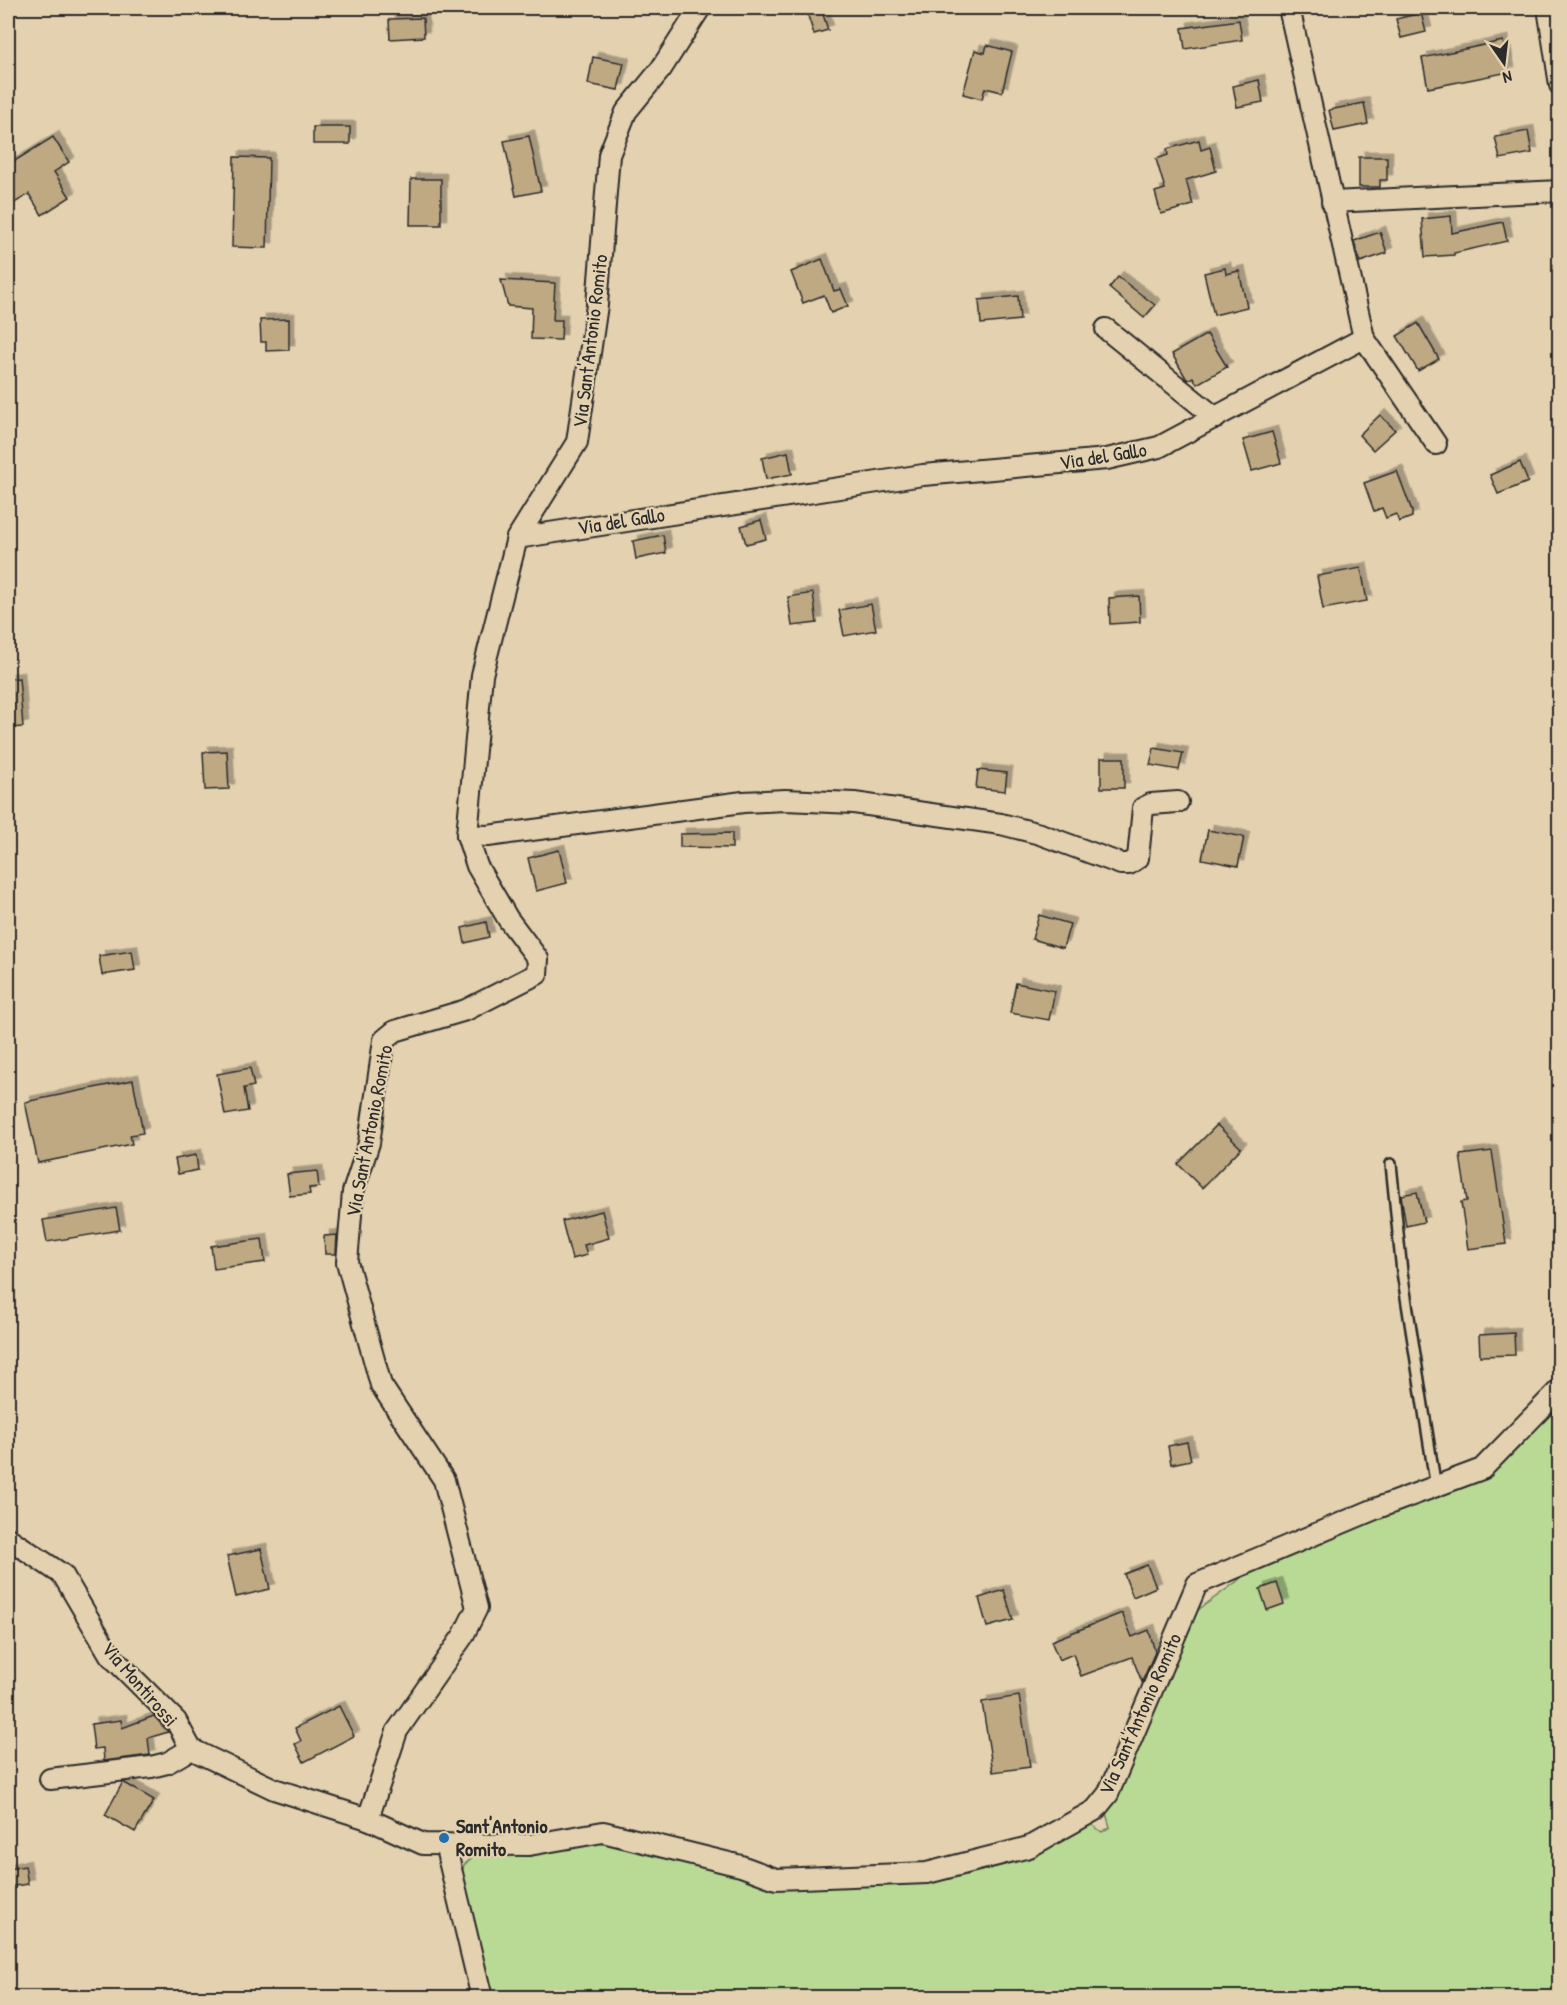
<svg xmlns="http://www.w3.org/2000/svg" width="1567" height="2005" viewBox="0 0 1567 2005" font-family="'Patrick Hand',sans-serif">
	<defs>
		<filter id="shadow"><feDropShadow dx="5.5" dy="-5.5" stdDeviation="0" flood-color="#0004"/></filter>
	</defs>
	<rect width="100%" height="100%" fill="#e3d1af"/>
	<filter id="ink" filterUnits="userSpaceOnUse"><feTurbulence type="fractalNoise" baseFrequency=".0167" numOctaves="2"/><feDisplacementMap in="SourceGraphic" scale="12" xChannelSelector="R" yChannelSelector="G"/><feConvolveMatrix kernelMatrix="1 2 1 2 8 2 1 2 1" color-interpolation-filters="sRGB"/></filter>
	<g filter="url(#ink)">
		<!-- grass -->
		<path fill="#b9da94" stroke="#728260" stroke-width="1.5" d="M1559,1403V1997H489L460,1880L464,1865L481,1850L619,1841L730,1869L926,1882L1088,1822L1102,1832L1110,1827L1105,1810L1194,1613L1254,1569L1456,1488L1551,1414Z"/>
		<!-- building -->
		<g fill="#bea983" stroke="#2b2b2b" stroke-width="1.5" filter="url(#shadow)">
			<path d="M815,8H821L828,30L814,34L806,10Z"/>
			<path d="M1421,13L1426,32L1401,38L1396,19Z"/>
			<path d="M423,18L424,37L390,39L389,19Z"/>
			<path d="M1239,20L1242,40L1185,49L1182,28Z"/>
			<path d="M1503,41L1509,72L1428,88L1422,58Z"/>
			<path d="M987,45L1012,52L1002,92L985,88L982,99L963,94L975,50L985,53Z"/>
			<path d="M593,57L624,63L618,90L588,84Z"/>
			<path d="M1259,80L1263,102L1237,107L1233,86Z"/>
			<path d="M1364,103L1368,124L1334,131L1329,110Z"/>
			<rect x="313" y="127" width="37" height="17"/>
			<path d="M1528,131L1532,153L1500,159L1495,137Z"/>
			<path d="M529,136L541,191L516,196L504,141Z"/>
			<path d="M53,137L69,162L54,172L70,197L42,215L29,194L8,207V165Z"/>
			<path d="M1199,140L1201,150L1210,147L1216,171L1186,180L1193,205L1161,214L1155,192L1165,189L1156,159L1168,155L1167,149Z"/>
			<path d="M234,157L269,158L267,248L232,247Z"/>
			<path d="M1359,157H1387V180H1380V187H1359Z"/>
			<path d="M411,179H441V225H410Z"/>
			<path d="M1451,216L1452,233L1503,222L1507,241L1454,253V255L1425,257L1422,219Z"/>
			<path d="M1380,232L1387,253L1360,262L1354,241Z"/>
			<path d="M822,259L834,291L841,289L848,306L831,313L824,295L803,303L791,272Z"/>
			<path d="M1225,268L1226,274L1239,271L1247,307L1214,315L1204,273Z"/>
			<path d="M1118,277L1155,305L1144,318L1109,288Z"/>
			<path d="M501,280L555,283L553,320H562L561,340L531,339L532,308L508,306Z"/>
			<path d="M1018,296L1020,320L981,324L979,300Z"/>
			<path d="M289,319V350L266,351V342H261L260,320Z"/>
			<path d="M1418,323L1439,359L1418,371L1397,336Z"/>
			<path d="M1207,334L1227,367L1197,384L1193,377L1188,380L1186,378L1172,354Z"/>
			<path d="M1380,415L1395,430L1373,450L1359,435Z"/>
			<path d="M1272,432L1281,463L1252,471L1243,440Z"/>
			<path d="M788,452L792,474L766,479L762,458Z"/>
			<path d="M1520,462L1528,482L1498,494L1490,475Z"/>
			<path d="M1397,471L1412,511V517L1399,522L1396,514L1386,518L1382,508L1374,511L1364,483Z"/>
			<path d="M761,520L766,539L746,544L741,526Z"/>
			<path d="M663,535L666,553L636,559L633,541Z"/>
			<path d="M1361,568L1367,601L1323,609L1317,576Z"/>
			<path d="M813,593L817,623L792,626L788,597Z"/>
			<path d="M1139,596L1140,622L1110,624L1109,598Z"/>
			<path d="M871,604L876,630L844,636L839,610Z"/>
			<path d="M19,678L23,727L8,728V679Z"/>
			<path d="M1154,748L1183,753L1179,770L1150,765Z"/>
			<path d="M227,751L229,789L205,790L203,752Z"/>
			<rect x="1101" y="758" width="23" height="30"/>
			<path d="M978,770L1007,773L1005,791L976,788Z"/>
			<path d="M1208,830L1244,837L1238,866L1202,859Z"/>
			<path d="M732,833V848L680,847V834Z"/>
			<path d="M559,850L567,883L536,891L528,858Z"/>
			<path d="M1039,915L1070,924L1063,948L1032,939Z"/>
			<path d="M486,922L489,937L465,943L462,928Z"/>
			<path d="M132,951L135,970L102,975L99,956Z"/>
			<path d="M1016,983L1055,991L1049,1020L1010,1013Z"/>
			<path d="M250,1068L254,1086L244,1088L248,1111L225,1115L217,1074Z"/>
			<path d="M133,1080L143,1133L130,1135L132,1144L38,1163L25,1102Z"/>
			<path d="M1217,1125L1241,1148L1202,1188L1178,1164Z"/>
			<path d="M1492,1151L1506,1244L1468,1249L1461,1202L1467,1201L1460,1155Z"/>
			<path d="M196,1155L198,1170L178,1174L175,1159Z"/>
			<path d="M317,1171L319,1187L309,1188L310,1194L290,1196L287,1174Z"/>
			<path d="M1417,1192L1424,1222L1406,1226L1401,1195Z"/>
			<path d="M116,1208L120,1230L47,1242L43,1220Z"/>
			<path d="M602,1211L609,1238L584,1245L587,1255L572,1259L562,1221Z"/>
			<path d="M337,1235L336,1254H325L324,1236Z"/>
			<path d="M262,1239L265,1262L214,1269L211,1246Z"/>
			<path d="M1514,1333L1515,1355L1480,1356L1479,1335Z"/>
			<path d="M1187,1442L1191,1460L1171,1464L1168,1446Z"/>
			<path d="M261,1549L270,1589L236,1597L227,1556Z"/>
			<path d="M1147,1565L1156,1587L1133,1597L1124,1574Z"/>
			<path d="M1277,1583L1284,1604L1267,1610L1260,1589Z"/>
			<path d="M1004,1590L1013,1620L987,1627L979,1598Z"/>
			<path d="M1122,1613L1132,1637L1149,1630L1155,1652L1142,1682L1132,1657L1081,1676L1073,1654L1059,1660L1051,1641Z"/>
			<path d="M1019,1696L1030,1767L993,1772L982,1702Z"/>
			<path d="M339,1706L354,1736L304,1762L295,1744L301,1741L295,1728Z"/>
			<path d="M154,1716L168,1732L148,1738L150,1755L104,1761L103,1748L94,1749L91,1724L121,1720L122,1728Z"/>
			<path d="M123,1782L154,1800L135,1832L105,1815Z"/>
			<path d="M25,1866L28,1884L8,1887V1869Z"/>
		</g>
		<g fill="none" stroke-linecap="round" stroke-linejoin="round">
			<defs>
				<path id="service" d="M1391,1164L1402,1272L1436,1488"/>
				<g id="minor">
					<path d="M1548,8L1560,85"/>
					<path d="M1332,202L1560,191"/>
					<path d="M1106,329L1216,418"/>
					<path d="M1364,338L1436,444"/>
					<path d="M517,538L923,475L1107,459L1159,447L1364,338L1289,8"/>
					<path d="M467,835L488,836L743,802L785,800L854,803L1001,824L1040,834L1121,864H1129L1138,858L1143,808L1151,804L1178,802"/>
					<path d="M8,1538L63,1575L110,1655L176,1721L191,1749L274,1789L368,1819L423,1844L529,1845L603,1832L741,1866L776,1879L927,1873L1029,1847L1095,1810L1108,1794L1197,1584L1375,1509L1482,1469L1560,1389"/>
					<path d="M50,1779L151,1767L167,1763L191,1749"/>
					<path d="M368,1819L397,1731L463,1636L477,1608L444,1480L381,1385L347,1262L353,1192L369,1143L384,1040L395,1031L466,1010L537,974L538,959L508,919L477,866L467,835L482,675L517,538L577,442L597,305L609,155L626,112L661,69L700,8"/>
					<path d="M445,1844L482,1998"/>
				</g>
			</defs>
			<!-- service casing -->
			<use href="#service" stroke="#2b2b2b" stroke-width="14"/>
			<!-- minor casing -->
			<use href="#minor" stroke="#2b2b2b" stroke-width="24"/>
			<!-- service -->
			<use href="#service" stroke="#e3d1af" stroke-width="9"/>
			<!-- minor -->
			<use href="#minor" stroke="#e3d1af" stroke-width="20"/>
		</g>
	</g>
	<!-- markers -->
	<circle fill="#1f6fb2" stroke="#e3d1af" stroke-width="2" cx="444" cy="1838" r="6"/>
	<g text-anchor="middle" stroke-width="4.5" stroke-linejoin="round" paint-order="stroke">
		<!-- street labels -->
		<g font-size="20" fill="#2b2b2b" stroke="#e3d1af">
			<text transform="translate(590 341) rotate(-83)" y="7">Via Sant'Antonio Romito</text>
			<text transform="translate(1103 456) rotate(-9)" y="7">Via del Gallo</text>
			<text transform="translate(621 521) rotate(-9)" y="7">Via del Gallo</text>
			<text transform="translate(369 1131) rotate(-79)" y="7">Via Sant'Antonio Romito</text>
			<text transform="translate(140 1684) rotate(49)" y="7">Via Montirossi</text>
			<text transform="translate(1140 1714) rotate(-66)" y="7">Via Sant'Antonio Romito</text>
		</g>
		<!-- poi labels -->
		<g font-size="20" font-weight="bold" fill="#2b2b2b" stroke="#e3d1af" text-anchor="start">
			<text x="456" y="1833">Sant'Antonio<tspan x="456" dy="23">Romito</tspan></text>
		</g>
	</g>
	<!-- margin -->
	<rect width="1567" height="2005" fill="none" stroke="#e3d1af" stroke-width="30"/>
	<rect x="15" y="15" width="1537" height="1975" fill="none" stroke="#2b2b2b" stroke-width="2" filter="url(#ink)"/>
	<!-- north arrow -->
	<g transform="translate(1504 63) rotate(166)" stroke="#e3d1af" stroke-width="4.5" paint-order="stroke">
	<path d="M0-4.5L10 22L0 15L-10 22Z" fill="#2b2b2b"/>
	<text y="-9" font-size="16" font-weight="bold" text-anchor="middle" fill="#2b2b2b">N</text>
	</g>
</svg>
